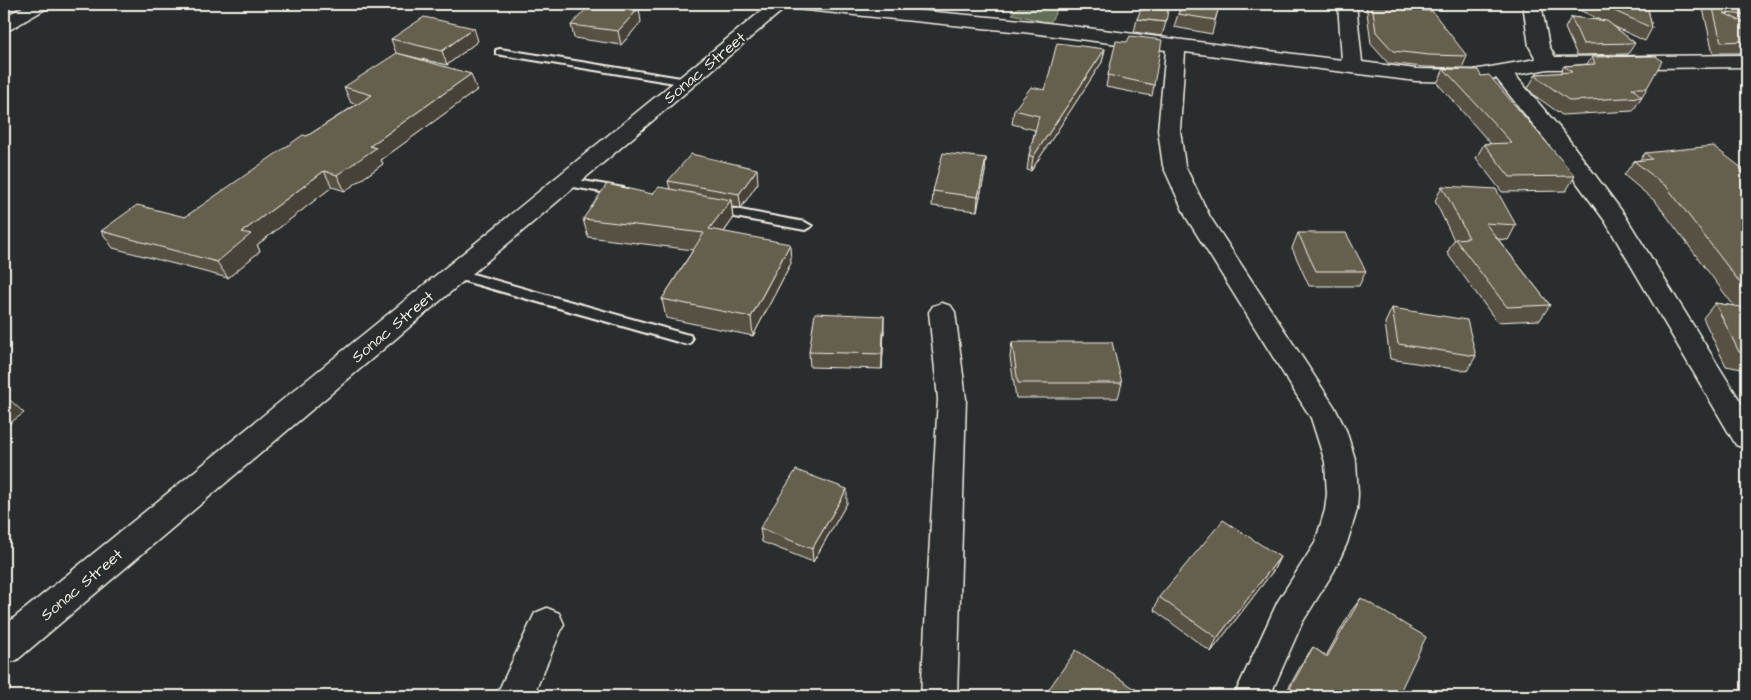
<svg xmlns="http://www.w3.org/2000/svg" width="1751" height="700" viewBox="0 0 1751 700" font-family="'Architects Daughter',sans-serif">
	<rect width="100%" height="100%" fill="#2a2d2e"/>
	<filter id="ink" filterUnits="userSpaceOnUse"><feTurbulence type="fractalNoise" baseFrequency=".02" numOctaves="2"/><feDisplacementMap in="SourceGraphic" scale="10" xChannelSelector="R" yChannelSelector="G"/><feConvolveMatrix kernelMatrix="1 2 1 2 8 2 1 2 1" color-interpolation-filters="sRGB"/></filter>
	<g filter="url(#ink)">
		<!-- green -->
		<path fill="#626e55" stroke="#abb09e" d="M1021,4H1060L1050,23L1012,14Z"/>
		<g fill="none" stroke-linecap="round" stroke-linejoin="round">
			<defs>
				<g id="service">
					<path d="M500,49L687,79L693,82L687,85L496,54V50Z"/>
					<path d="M566,178L624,188L630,192L624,196L562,185L560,182Z"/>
					<path d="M713,205L805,222L812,226L805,230L708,212L707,209L708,206Z"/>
					<path d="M455,269L685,334L690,335L692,339L690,343L685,344L450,277L448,274L450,271Z"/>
				</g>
				<g id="minor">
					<path d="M28,4H50L47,8L11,29L4,31V17Z"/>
					<path d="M787,4H849L1031,21L1342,60L1338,4H1356L1362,62L1416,69L1473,70L1536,59L1529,46L1523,4H1541L1549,46L1555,57L1747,55V67L1548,69L1515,75L1563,132L1624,214L1747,412V449L1736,445L1605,221L1547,142L1496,78L1473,82L1416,81L1185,52L1180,130L1185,166L1210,217L1334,406L1346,430L1356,462L1358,494L1357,510L1347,543L1334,571L1302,623L1270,696H1234L1278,601L1315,543L1325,510L1327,494L1325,462L1311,418L1186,217L1163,166L1158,130L1166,50L1031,33L796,9L790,8Z"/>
					<path d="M942,303L951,306L955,312L966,399L957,696H921L938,399L929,312L933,306Z"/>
					<path d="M547,608L559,613L564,624L533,696H496L535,613Z"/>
				</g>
				<path id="trunk" d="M770,4H790L17,660L4,664V626Z"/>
			</defs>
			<!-- service casing -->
			<use href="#service" stroke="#f4f1e8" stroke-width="4"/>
			<!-- minor casing -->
			<use href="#minor" stroke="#f4f1e8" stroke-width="3"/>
			<!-- trunk casing -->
			<use href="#trunk" stroke="#f4f1e8" stroke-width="3"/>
			<!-- service -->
			<use href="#service" fill="#2a2d2e" fill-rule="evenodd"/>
			<!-- minor -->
			<use href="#minor" fill="#2a2d2e" fill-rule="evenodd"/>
			<!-- trunk -->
			<use href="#trunk" fill="#2a2d2e" fill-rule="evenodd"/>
		</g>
		<!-- wall -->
		<g fill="#575143" stroke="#f4f1e8">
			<path d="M1183,4H1241L1239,9L1219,5L1212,34L1174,27L1178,14Z"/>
			<path d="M1366,4H1404L1406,10L1467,56L1462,68L1423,67L1388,63L1371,44Z"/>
			<path d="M1578,4H1647L1652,28L1645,41L1613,26L1635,43L1628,54L1577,55L1565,28L1571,17L1601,20L1579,10Z"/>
			<path d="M1702,4H1747V54V53H1713Z"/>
			<path d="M1137,19L1166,22L1162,36L1134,32Z"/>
			<path d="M641,22L621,45L574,38L571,25Z"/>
			<path d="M391,39L478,41L447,65L396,53Z"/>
			<path d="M1127,42L1154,85L1152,96L1106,87L1108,75Z"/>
			<path d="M1105,49L1102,62L1031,171L1027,170L1029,155L1035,130L1012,124L1014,110L1045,90Z"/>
			<path d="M1592,57L1647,88L1633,111L1562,115L1534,95L1528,88L1536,74L1560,73L1564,66L1587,64Z"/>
			<path d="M1444,69L1481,76L1575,176L1566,191L1502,192L1476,158L1484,144H1491L1437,83Z"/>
			<path d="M344,87L477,90L381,160L383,164L345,191L332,187L257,245L260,251L228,278L113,248L101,231L185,217L307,136L357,104L351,103Z"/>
			<path d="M1645,153L1747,172V370L1726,366L1703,318L1715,303L1734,306L1656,202L1624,175L1634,161L1640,160Z"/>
			<path d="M986,158L985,172L977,211L932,206L933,191Z"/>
			<path d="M668,181L758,183L741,208L732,207L733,219L724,232L791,263L753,336L666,318L662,299L693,250L588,237L583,219L670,189Z"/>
			<path d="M1442,186L1516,225L1508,240L1498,239L1550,305L1540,320L1497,322L1447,253L1454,240L1435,201Z"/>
			<path d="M1298,233L1366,271L1359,286H1309L1292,248Z"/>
			<path d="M1392,308L1476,356L1467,371L1390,359L1385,323Z"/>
			<path d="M884,330L882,369L810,367L809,352Z"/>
			<path d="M1012,342L1122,383L1118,398H1016L1010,357Z"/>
			<path d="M847,503L813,562L762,542L760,528Z"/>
			<path d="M1280,557L1273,571L1211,652L1154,610L1159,597Z"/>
			<path d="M1361,598L1398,696H1284L1304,660L1313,647L1326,656L1351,611Z"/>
		</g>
		<!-- shaded-wall -->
		<g fill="#474237" stroke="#f4f1e8">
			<path d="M639,8L641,22L621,45L618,31Z"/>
			<path d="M474,28L478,41L447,65L442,51Z"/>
			<path d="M1105,49L1102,62L1031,171L1033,157Z"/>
			<path d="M471,74L477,90L381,160L383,164L345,191L337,175L370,146Z"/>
			<path d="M986,158L985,172L977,211L978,197Z"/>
			<path d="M757,169L758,183L741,208L739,194Z"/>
			<path d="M324,171L332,187L257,245L260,251L228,278L217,262L242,232Z"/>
			<path d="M731,200L733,219L712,248L709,229Z"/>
			<path d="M790,244L791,263L753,336L751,317Z"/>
			<path d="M884,316V330L882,369V354Z"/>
			<path d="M9,399L24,413L4,427V402Z"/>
			<path d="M847,489V503L813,562L812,549Z"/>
			<path d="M1280,557L1273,571L1211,652L1217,638Z"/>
		</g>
		<!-- building -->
		<g fill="#655e4e" stroke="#f4f1e8">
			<path d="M591,4H606L639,8L618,31L571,25Z"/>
			<path d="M1143,4H1169L1166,22L1137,19Z"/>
			<path d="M1183,4H1220L1215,20L1178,14Z"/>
			<path d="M1372,4H1404L1406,10L1432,11L1467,56L1429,55L1393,51L1376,32Z"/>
			<path d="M1599,4H1647L1652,28Z"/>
			<path d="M1712,4H1747V15L1724,13L1747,24V41L1721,42Z"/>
			<path d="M424,17L474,28L442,51L391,39Z"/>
			<path d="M1571,17L1607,21L1635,43L1583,44Z"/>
			<path d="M1130,36L1162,40L1154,85L1108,75L1116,41L1127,42Z"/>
			<path d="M1057,43L1105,49L1033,157L1029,155L1039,116L1014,110L1031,87L1045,90Z"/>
			<path d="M397,53L471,74L370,146L376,148L337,175L324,171L242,232L251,234L217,262L101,231L137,205L185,217L303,135L307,136L372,95L344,87Z"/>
			<path d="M1656,56L1662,61L1647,88H1632L1642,97L1570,101L1542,81L1536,74L1572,72L1564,66L1595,64L1592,57Z"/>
			<path d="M1444,69L1478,70L1481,76L1489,75L1575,176L1510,177L1484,144L1512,143Z"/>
			<path d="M1713,146L1747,172V292L1667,187L1634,161L1652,159L1645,153Z"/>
			<path d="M943,153L986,158L978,197L933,191Z"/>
			<path d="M691,154L757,169L739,194L668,181Z"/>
			<path d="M607,184L652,194L659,187L731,200L709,229L790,244L751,317L662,299L704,233L583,219Z"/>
			<path d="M1442,186L1496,189L1516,225L1485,223L1550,305L1507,307L1455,239L1469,238Z"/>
			<path d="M1298,233H1346L1366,271H1316Z"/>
			<path d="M1715,303L1747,308V353L1739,352Z"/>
			<path d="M1392,308L1467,320L1476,356L1398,344Z"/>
			<path d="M815,313L884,316L882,354L809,352Z"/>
			<path d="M1012,342H1112L1122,383H1018Z"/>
			<path d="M4,396L9,399L4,402Z"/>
			<path d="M796,470L847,489L812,549L760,528Z"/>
			<path d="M1223,520L1280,557L1217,638L1159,597Z"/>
			<path d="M1361,598L1426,637L1398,696H1303L1290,688L1313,647L1327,657Z"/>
			<path d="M1076,650L1146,696H1044Z"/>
		</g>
	</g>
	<g text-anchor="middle" stroke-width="4" stroke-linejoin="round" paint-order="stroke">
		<!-- street labels -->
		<g font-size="16" fill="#f4f1e8" stroke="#2a2d2e">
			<text transform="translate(704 67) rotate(-40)" y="6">Sonac Street</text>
			<text transform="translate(392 326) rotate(-40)" y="6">Sonac Street</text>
			<text transform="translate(81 584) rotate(-40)" y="6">Sonac Street</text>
		</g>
	</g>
	<!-- margin -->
	<rect width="1751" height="700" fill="none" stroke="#2a2d2e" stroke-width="20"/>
	<rect x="10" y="10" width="1731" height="680" fill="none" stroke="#f4f1e8" stroke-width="2" filter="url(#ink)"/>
</svg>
